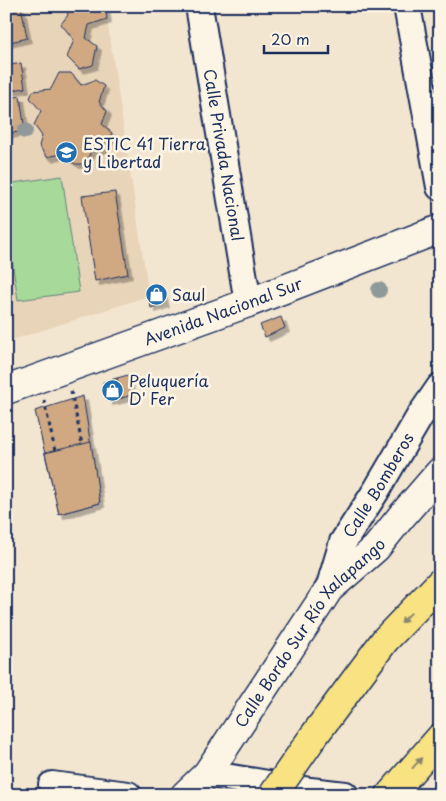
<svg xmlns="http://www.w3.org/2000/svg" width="446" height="801" viewBox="0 0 446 801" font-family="'Playpen Sans',sans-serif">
	<defs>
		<filter id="shadow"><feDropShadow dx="4.5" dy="4.5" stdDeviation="0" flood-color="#0004"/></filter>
	</defs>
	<rect width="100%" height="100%" fill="#f3e6d1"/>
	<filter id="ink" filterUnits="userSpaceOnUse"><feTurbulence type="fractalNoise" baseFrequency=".02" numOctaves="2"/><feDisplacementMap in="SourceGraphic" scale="10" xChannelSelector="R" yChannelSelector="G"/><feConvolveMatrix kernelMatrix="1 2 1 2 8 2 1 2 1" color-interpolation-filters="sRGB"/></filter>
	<g filter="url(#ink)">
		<!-- built -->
		<path fill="#e8d4b9" d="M6,6H105L149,296L6,342Z"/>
		<!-- green -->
		<path fill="#a7d99a" stroke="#61847c" d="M62,176L79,292L18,300L6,222V184Z"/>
		<!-- building -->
		<g fill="#d0a982" stroke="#1b2f5e" filter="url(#shadow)">
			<path d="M6,6H21L27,38L6,43Z"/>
			<path d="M66,6H105L107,19L89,25L86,38L97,46L93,65L79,69L67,57L74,40L61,24L68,15Z"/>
			<path d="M21,63L25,88L6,91V66Z"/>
			<path d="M59,73H71L81,85L95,80L104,86L99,102L107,111L102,124L112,133L104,148L91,151L85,164H75L61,154L47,157L39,146L42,136L34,125L41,111L30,98L33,91L51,89Z"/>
			<path d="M20,96L25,131L6,134V99Z"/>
			<path d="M115,192L128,274L95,281L82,196Z"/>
			<path d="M160,285L165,303L151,308L147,288Z"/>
			<path d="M281,317L285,328L265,337L260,325Z"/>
			<path d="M128,375L131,395L122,398L117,378Z"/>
			<path d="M117,378L122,398L108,401L103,382Z"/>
			<path d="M83,396L100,503L59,514L35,411Z"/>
			<path d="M91,442L100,503L59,514L45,453Z"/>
		</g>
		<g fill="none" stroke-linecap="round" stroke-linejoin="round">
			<defs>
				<g id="minor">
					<path id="s1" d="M199,6L248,303"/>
					<path d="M407,6L440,187"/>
					<path id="s2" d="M329,589L343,542L376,491L420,416L440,387"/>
					<path d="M207,774L310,791L345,795"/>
					<path d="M52,785L128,795"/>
				</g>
				<g id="secondary">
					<path id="s3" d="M6,390L248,303L440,229"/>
					<path id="s4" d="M185,795L207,774L329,589L376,548L401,517L440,472"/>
				</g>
				<g id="trunk">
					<path d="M313,737L385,640L440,583"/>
					<path d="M390,795L440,738"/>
				</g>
			</defs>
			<!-- minor casing -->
			<use href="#minor" stroke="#1b2f5e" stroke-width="30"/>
			<!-- secondary casing -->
			<use href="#secondary" stroke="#1b2f5e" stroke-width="31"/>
			<!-- trunk casing -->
			<use href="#trunk" stroke="#1b2f5e" stroke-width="31"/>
			<!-- path -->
			<g stroke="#1b2f5e" stroke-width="3" stroke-dasharray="4 4" stroke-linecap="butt">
				<path d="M71,391L82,444"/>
				<path d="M44,400L55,451"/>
			</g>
			<!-- minor -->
			<use href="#minor" stroke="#fcf5e5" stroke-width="26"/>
			<!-- secondary -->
			<use href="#secondary" stroke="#fcf5e5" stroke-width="28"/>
			<!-- trunk -->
			<use href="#trunk" stroke="#f8e281" stroke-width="28"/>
			<defs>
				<path id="trunk-bridge" d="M273,795L313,737"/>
			</defs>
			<!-- trunk-bridge casing -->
			<use href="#trunk-bridge" stroke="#1b2f5e" stroke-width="31" stroke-linecap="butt"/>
			<!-- trunk-bridge -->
			<use href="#trunk-bridge" stroke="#f8e281" stroke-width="28"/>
		</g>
		<!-- trees -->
		<g fill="#8f999a">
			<circle cx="25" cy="131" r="8"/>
			<circle cx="379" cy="290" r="8"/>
		</g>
		<!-- one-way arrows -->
		<defs><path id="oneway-solid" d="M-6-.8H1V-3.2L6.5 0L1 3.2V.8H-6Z" transform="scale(1.25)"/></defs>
		<g fill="#8a8870">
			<use href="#oneway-solid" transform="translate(406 618) rotate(134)"/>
			<use href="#oneway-solid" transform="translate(417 763) rotate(-48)"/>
		</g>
	</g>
	<!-- icons -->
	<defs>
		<symbol id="school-disc" viewBox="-11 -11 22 22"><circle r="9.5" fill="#1f6fb2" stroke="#fcf5e5"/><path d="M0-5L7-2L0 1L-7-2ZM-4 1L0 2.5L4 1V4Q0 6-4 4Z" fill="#fff"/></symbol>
		<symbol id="shop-disc" viewBox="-11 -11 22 22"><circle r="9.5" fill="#1f6fb2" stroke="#fcf5e5"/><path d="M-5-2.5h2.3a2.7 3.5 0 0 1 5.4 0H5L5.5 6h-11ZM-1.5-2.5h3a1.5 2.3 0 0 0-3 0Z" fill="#fff"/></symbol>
	</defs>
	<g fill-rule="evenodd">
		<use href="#school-disc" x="54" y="140" width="25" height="25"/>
		<use href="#shop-disc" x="144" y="282" width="25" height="25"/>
		<use href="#shop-disc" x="100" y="378" width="25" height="25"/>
	</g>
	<g text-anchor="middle" stroke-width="5" stroke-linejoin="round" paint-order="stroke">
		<!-- poi labels -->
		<g font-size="16" fill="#1b2f5e" stroke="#fcf5e5" text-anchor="start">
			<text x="83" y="150">ESTIC 41 Tierra<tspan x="83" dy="18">y Libertad</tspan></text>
			<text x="172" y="301">Saul</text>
			<text x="129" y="387">Peluquería<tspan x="129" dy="18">D' Fer</tspan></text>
		</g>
		<!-- street labels -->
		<g font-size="16" fill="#1b2f5e" stroke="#fcf5e5">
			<text dy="6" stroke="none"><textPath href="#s1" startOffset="151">Calle Privada Nacional</textPath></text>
			<text dy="6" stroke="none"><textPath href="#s3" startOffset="231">Avenida Nacional Sur</textPath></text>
			<text dy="6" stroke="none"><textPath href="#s2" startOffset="116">Calle Bomberos</textPath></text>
			<text dy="6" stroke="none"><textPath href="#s4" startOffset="206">Calle Bordo Sur Río Xalapango</textPath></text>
		</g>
	</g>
	<!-- margin -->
	<rect width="446" height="801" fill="none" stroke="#fcf5e5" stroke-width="25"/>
	<rect x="12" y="12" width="421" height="776" fill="none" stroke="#1b2f5e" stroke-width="2" filter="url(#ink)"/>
	<!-- scale -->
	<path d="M264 45v8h64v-8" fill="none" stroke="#1b2f5e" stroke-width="2.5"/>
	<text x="271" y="45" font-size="15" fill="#1b2f5e" stroke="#fcf5e5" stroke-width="4" paint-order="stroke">20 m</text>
</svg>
